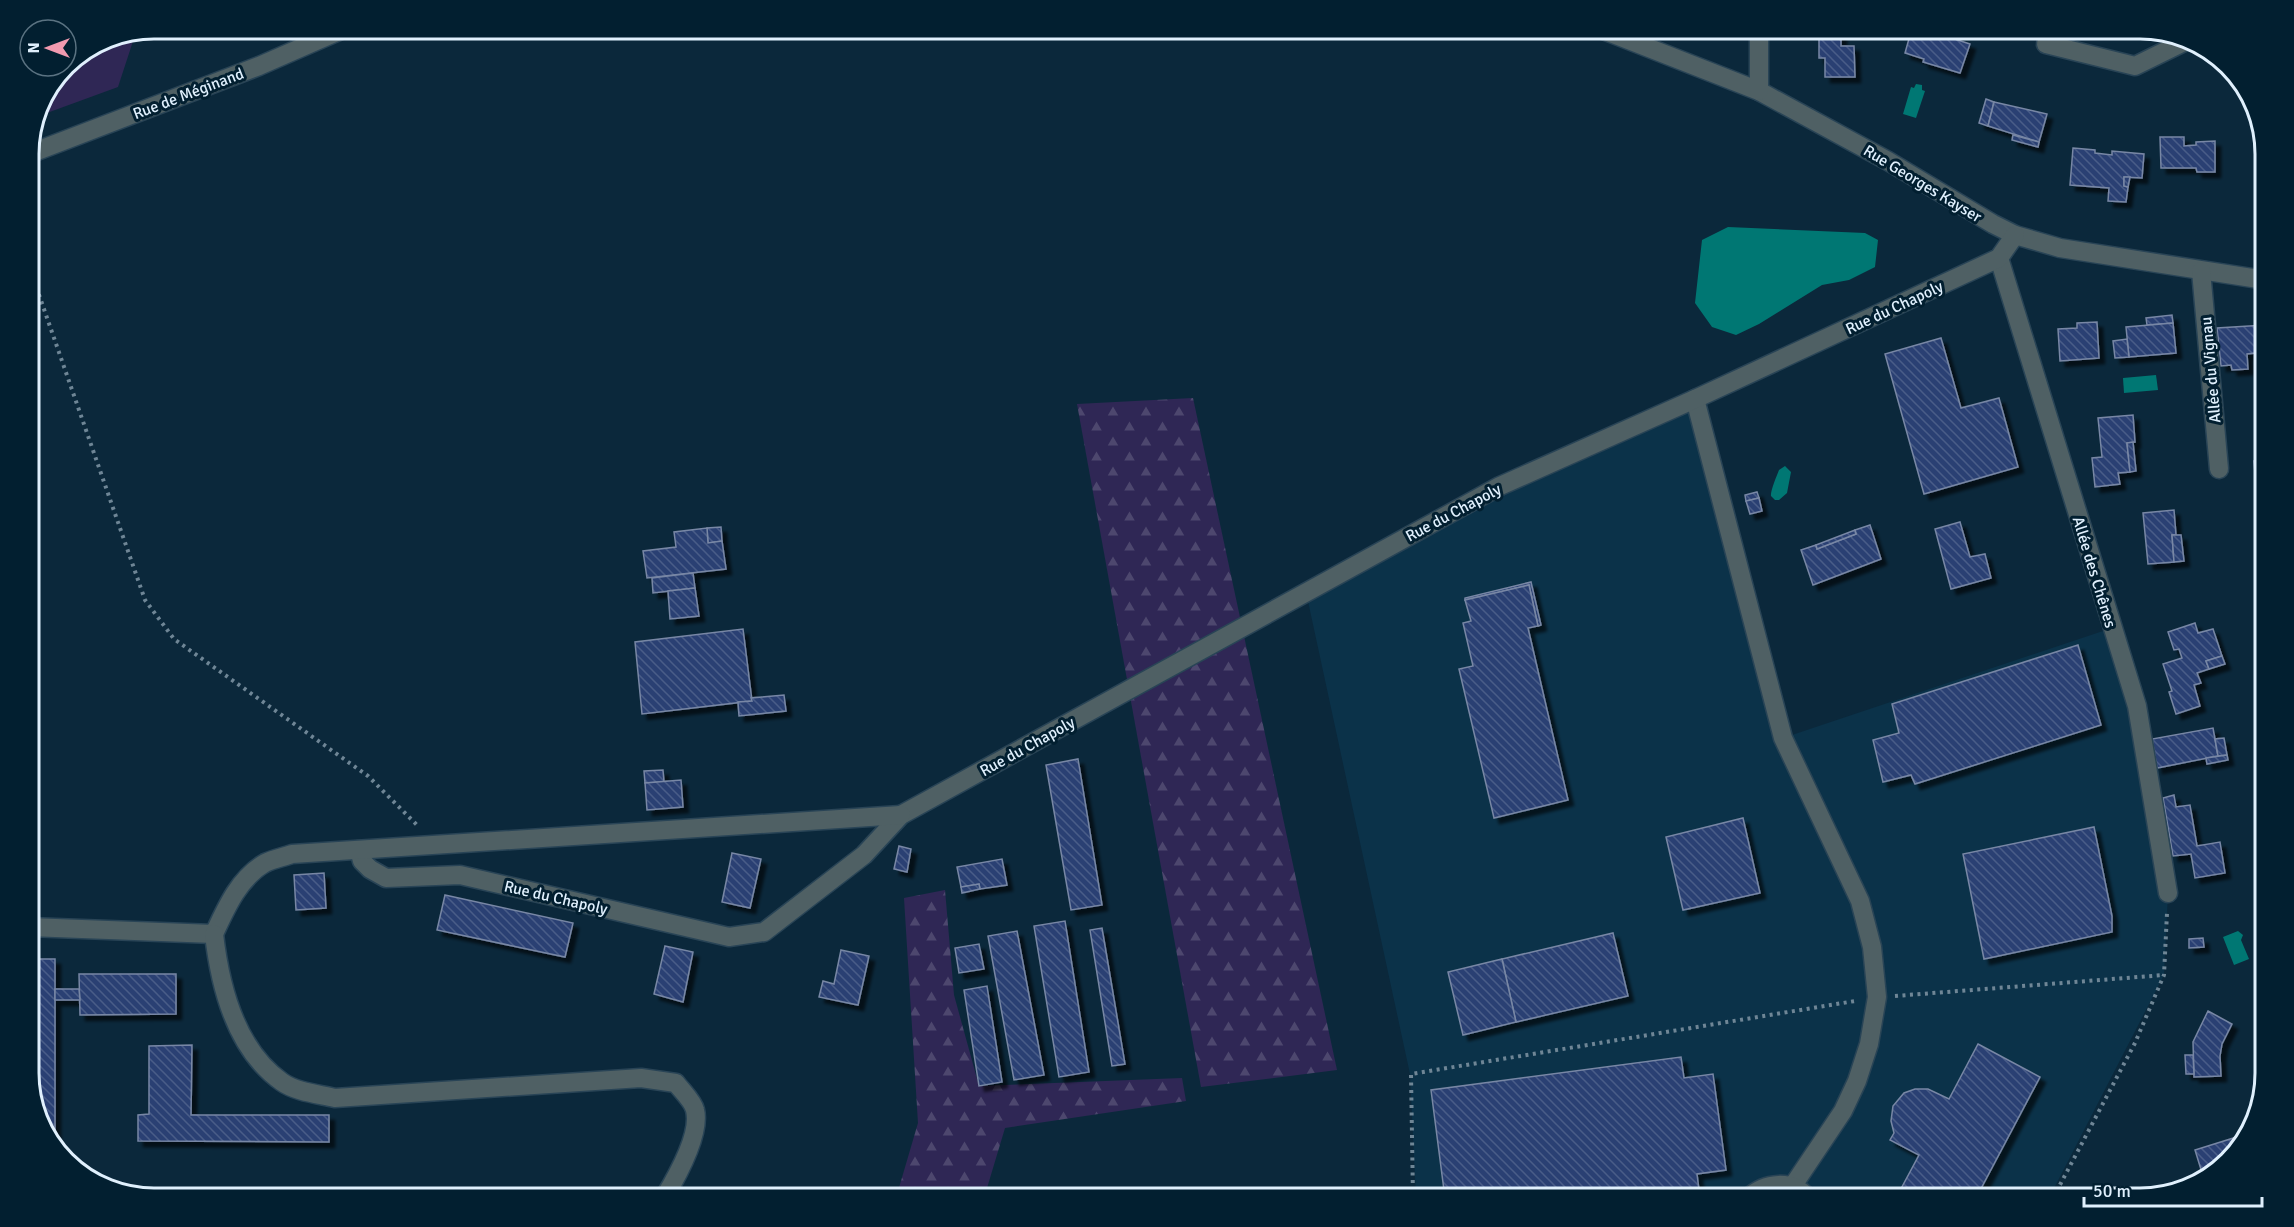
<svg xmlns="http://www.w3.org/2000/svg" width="2294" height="1227" viewBox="0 0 2294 1227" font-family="Signika,sans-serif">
	<defs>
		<pattern id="forest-firs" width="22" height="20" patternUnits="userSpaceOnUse" patternTransform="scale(1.5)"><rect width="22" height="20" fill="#2f2755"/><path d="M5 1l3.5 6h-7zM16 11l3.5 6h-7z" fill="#4d476e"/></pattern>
		<pattern id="building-back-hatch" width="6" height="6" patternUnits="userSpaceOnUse" patternTransform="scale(1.5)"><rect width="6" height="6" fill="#2b4173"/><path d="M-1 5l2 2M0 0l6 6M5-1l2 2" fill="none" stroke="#495d88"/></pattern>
		<filter id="shadow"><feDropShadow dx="5.5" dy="5.5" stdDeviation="1.5" flood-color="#0009"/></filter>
	</defs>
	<rect width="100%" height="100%" fill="#0b283b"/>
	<!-- built -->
	<path fill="#0b3249" d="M1695,399L1783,738L2112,628L2168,893L2164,975L2049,1198H1416L1410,1074L1306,592Z"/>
	<!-- grass -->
	<path fill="#2f2755" d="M136,32L118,87L36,117L38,106L66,65L106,38Z"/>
	<!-- forest -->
	<g fill="url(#forest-firs)">
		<path d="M1193,398L1337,1070L1201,1087L1077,404Z"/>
		<path d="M945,890L954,995L979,1086L1182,1078L1186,1101L1005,1128L984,1198H896L918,1123L904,898Z"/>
	</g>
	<!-- water -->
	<g fill="#007773">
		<path d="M1916,84L1922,85V90L1925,91L1916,118L1903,114L1911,87L1914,88Z"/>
		<path d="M1728,227L1865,233L1878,240L1875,267L1849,280L1822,285L1759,324L1736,335L1712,327L1695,303L1702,240Z"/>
		<path d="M2156,375L2158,390L2124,393L2123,378Z"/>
		<path d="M1785,466L1791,472L1787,493L1779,500H1775L1771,496C1770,492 1777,475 1779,470Z"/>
		<path d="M2238,931L2243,935L2241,940L2249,959L2234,965L2223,937Z"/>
	</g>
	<!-- building -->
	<g fill="url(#building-back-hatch)" stroke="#7887a5" stroke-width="1.5" filter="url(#shadow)">
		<path d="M1912,28L1932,34L1933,32L1970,44L1960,73L1923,62L1924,59L1905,53Z"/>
		<path d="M1819,33H1841V46H1854L1855,77H1825V58H1819Z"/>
		<path d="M1986,99L1994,102L1988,126L1979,123Z"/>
		<path d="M1994,102L2047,114L2039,142L1988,126Z"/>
		<path d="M2254,113L2261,134L2259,135L2251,114Z"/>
		<path d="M2013,135L2039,142L2038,147L2012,140Z"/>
		<path d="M2160,137H2184V146L2196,145V142L2215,141V172H2197L2196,168H2161Z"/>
		<path d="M2073,148L2095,150V153L2112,155V151L2144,154L2142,178L2124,177V186L2128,187L2126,202L2108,201L2109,188L2070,185Z"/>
		<path d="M2124,177H2130L2128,187L2124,186Z"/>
		<path d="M2172,315L2173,323L2147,325L2146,318Z"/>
		<path d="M2097,322L2099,358L2060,361L2058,329L2077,328V323Z"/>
		<path d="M2173,323L2176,353L2129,357L2126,327Z"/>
		<path d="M2265,325V352L2247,354L2248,369L2232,370L2231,365L2221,366L2217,328Z"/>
		<path d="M1941,338L1961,408L1999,398L2018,467L1924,494L1885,354Z"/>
		<path d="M2127,339L2129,357L2115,358L2113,341Z"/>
		<path d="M2133,415L2135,442L2127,443L2130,472L2118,473L2120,484L2095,487L2092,458L2102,457L2098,418Z"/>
		<path d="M2133,442L2136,471L2130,472L2127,443Z"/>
		<path d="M2265,460V510H2258L2254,461Z"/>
		<path d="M1757,492L1759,498L1746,501L1745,495Z"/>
		<path d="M1759,498L1762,511L1750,514L1746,501Z"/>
		<path d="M2174,510L2176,535H2172L2174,562L2148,564L2143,513Z"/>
		<path d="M1960,522L1970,557L1985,554L1991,578L1951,589L1935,529Z"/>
		<path d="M1870,525L1881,559L1813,585L1801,550L1816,545L1817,549L1856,534L1855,530Z"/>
		<path d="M721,527L722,541L708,543L707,528Z"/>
		<path d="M707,528L708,543L722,541L726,569L647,578L643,551L676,547L674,532Z"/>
		<path d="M1855,530L1856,534L1817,549L1816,545Z"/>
		<path d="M2172,535H2181L2184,561L2174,562Z"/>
		<path d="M693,573L695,588L653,593L652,578Z"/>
		<path d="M1531,582L1541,625L1538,626L1529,585L1465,600V598Z"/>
		<path d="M1529,585L1538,626L1528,628L1568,800L1494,818L1459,669L1473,666L1463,623L1471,621L1465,600Z"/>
		<path d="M695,588L699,616L670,619L668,591Z"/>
		<path d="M2195,623L2198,633L2213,629L2222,656L2206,661L2209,669L2197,673L2201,683L2194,685L2200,706L2176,714L2169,692L2172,691L2163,664L2182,658L2179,649L2174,650L2168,632Z"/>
		<path d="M743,629L752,701L642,714L635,642Z"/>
		<path d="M2078,645L2101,725L1915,784L1911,775L1883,782L1873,740L1899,733L1892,704Z"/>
		<path d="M2222,656L2225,664L2209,669L2206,661Z"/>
		<path d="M784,695L786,711L739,716L738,702L752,701L751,698Z"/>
		<path d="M2213,728L2218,756L2157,768L2152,739Z"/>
		<path d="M2224,738L2227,755L2218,756L2215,739Z"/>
		<path d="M2227,755L2228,760L2207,764L2206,758Z"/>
		<path d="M1078,759L1102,905L1071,910L1046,765Z"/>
		<path d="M663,770L664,782L645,783L644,771Z"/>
		<path d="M681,780L683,807L647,810L645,783Z"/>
		<path d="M2174,795L2176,807L2190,805L2197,846L2220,842L2225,873L2195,878L2191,854L2173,856L2163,798Z"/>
		<path d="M1743,818L1760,893L1683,910L1666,837Z"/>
		<path d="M2094,827L2112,916V932L1984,959L1963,854Z"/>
		<path d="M899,846L911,849L907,872L894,869Z"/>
		<path d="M732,853L761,859L750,908L722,902Z"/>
		<path d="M1002,859L1007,885L980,889L979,884L961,887L957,867Z"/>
		<path d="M324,873L326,908L296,910L294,875Z"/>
		<path d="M979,884L980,889L962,893L961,887Z"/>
		<path d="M445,895L573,923L565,957L437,930Z"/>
		<path d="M1065,921L1089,1072L1059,1077L1034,926Z"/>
		<path d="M2265,924V953L2255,928Z"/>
		<path d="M1102,928L1125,1064L1112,1066L1090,930Z"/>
		<path d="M1017,931L1044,1075L1014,1080L988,936Z"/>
		<path d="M1613,933L1628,996L1516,1022L1502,959Z"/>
		<path d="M2203,938L2204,947L2189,948V939Z"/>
		<path d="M979,944L984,969L959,973L955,948Z"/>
		<path d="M665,946L693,952L683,1002L654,994Z"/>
		<path d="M841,950L869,956L858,1005L819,997L823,981L834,984Z"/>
		<path d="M29,959H55V1147L50,1143L29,1082Z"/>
		<path d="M1502,959L1516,1022L1463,1035L1448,972Z"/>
		<path d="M79,974H176V1014L80,1015Z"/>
		<path d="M987,986L1002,1082L979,1086L964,990Z"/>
		<path d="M55,989H79L80,1000H55Z"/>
		<path d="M2208,1011L2232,1024L2222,1044L2220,1056L2221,1076L2194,1077L2193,1042Z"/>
		<path d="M1978,1044L2040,1077L1976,1198H1896L1919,1155L1890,1140L1894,1133L1891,1121L1893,1106L1904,1093L1915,1089H1928L1949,1099Z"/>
		<path d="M192,1045L191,1115H329V1142L138,1141V1115L149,1114V1046Z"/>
		<path d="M2185,1055H2193L2194,1074H2186Z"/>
		<path d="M1681,1057L1684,1078L1713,1074L1726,1170L1697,1174L1700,1198H1445L1431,1090Z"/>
		<path d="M2243,1135L2244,1138L2214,1173L2203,1176L2195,1150Z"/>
	</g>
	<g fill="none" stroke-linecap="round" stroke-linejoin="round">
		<defs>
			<g id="minor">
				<path d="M1598,28L1759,91L1888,161L1993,224L2015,235L2060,248L2265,280"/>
				<path d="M2046,44L2135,66L2188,40"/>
				<path d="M1759,91V28"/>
				<path d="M29,154L259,66L346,28"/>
				<path d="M1999,258L2137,706L2168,893"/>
				<path d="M2201,271L2219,469"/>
				<path d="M1695,399L1783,738L1860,901L1872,947L1877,997L1869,1044L1857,1081L1843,1111L1792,1187"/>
				<path d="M359,850L362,861L370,869L386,878L460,875L729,937L764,932L864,855L901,815L1500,486L1695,399L1999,258L2015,235"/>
				<path d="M29,927L214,934C226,908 239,878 265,863C273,859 284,857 292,854L901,815"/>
				<path d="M214,934C220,987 236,1050 282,1082C296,1092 318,1094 335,1098L641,1078L676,1083C681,1090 693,1101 695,1110C701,1134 676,1178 664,1198"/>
				<path d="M1748,1198C1765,1182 1792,1179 1808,1198"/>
			</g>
		</defs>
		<!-- minor casing -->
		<use href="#minor" stroke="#294456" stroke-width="21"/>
		<!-- path -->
		<g stroke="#6f8696" stroke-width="4" stroke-dasharray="3 4.5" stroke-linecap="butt">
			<path d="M29,266L145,600L174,639L368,776L418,826"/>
			<path d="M1895,996L2164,975"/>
			<path d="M1413,1198L1411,1074L1855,1001"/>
			<path d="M2053,1198L2135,1043L2164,975L2167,913"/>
		</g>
		<!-- minor -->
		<use href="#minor" stroke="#4f6064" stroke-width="18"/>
	</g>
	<g text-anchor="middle" stroke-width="6" stroke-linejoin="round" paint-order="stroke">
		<!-- street labels -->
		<g font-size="16" fill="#e0f0fd" stroke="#021f30">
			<text transform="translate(188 93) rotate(-21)" y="6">Rue de Méginand</text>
			<text transform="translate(1923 183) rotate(31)" y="6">Rue Georges Kayser</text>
			<text transform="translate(1894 307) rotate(-25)" y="6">Rue du Chapoly</text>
			<text transform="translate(2210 370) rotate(-95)" y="6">Allée du Vignau</text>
			<text transform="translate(1453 512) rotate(-28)" y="6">Rue du Chapoly</text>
			<text transform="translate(2095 572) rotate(73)" y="6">Allée des Chênes</text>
			<text transform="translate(1027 746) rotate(-29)" y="6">Rue du Chapoly</text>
			<text transform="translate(556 897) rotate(13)" y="6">Rue du Chapoly</text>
		</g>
	</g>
	<!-- crop -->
	<path d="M0 0H2294V1227H0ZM154 39H2140A115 115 0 0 1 2255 154V1073A115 115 0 0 1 2140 1188H154A115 115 0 0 1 39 1073V154A115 115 0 0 1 154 39Z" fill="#021f30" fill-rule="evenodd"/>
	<path fill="none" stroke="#e0f0fd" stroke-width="3" d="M154 39H2140A115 115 0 0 1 2255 154V1073A115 115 0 0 1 2140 1188H154A115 115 0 0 1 39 1073V154A115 115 0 0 1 154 39Z"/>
	<!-- north arrow -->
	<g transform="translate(48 48) rotate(270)"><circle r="28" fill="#021f30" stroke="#5b7382" stroke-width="1.5"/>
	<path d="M0-4.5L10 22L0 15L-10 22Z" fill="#f29ab0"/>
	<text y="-9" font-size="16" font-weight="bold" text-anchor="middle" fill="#e0f0fd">N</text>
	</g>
	<!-- scale -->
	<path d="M2084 1197v9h178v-9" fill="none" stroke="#e0f0fd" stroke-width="3"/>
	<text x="2093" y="1197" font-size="18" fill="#e0f0fd" stroke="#021f30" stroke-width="4.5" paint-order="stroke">50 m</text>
</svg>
